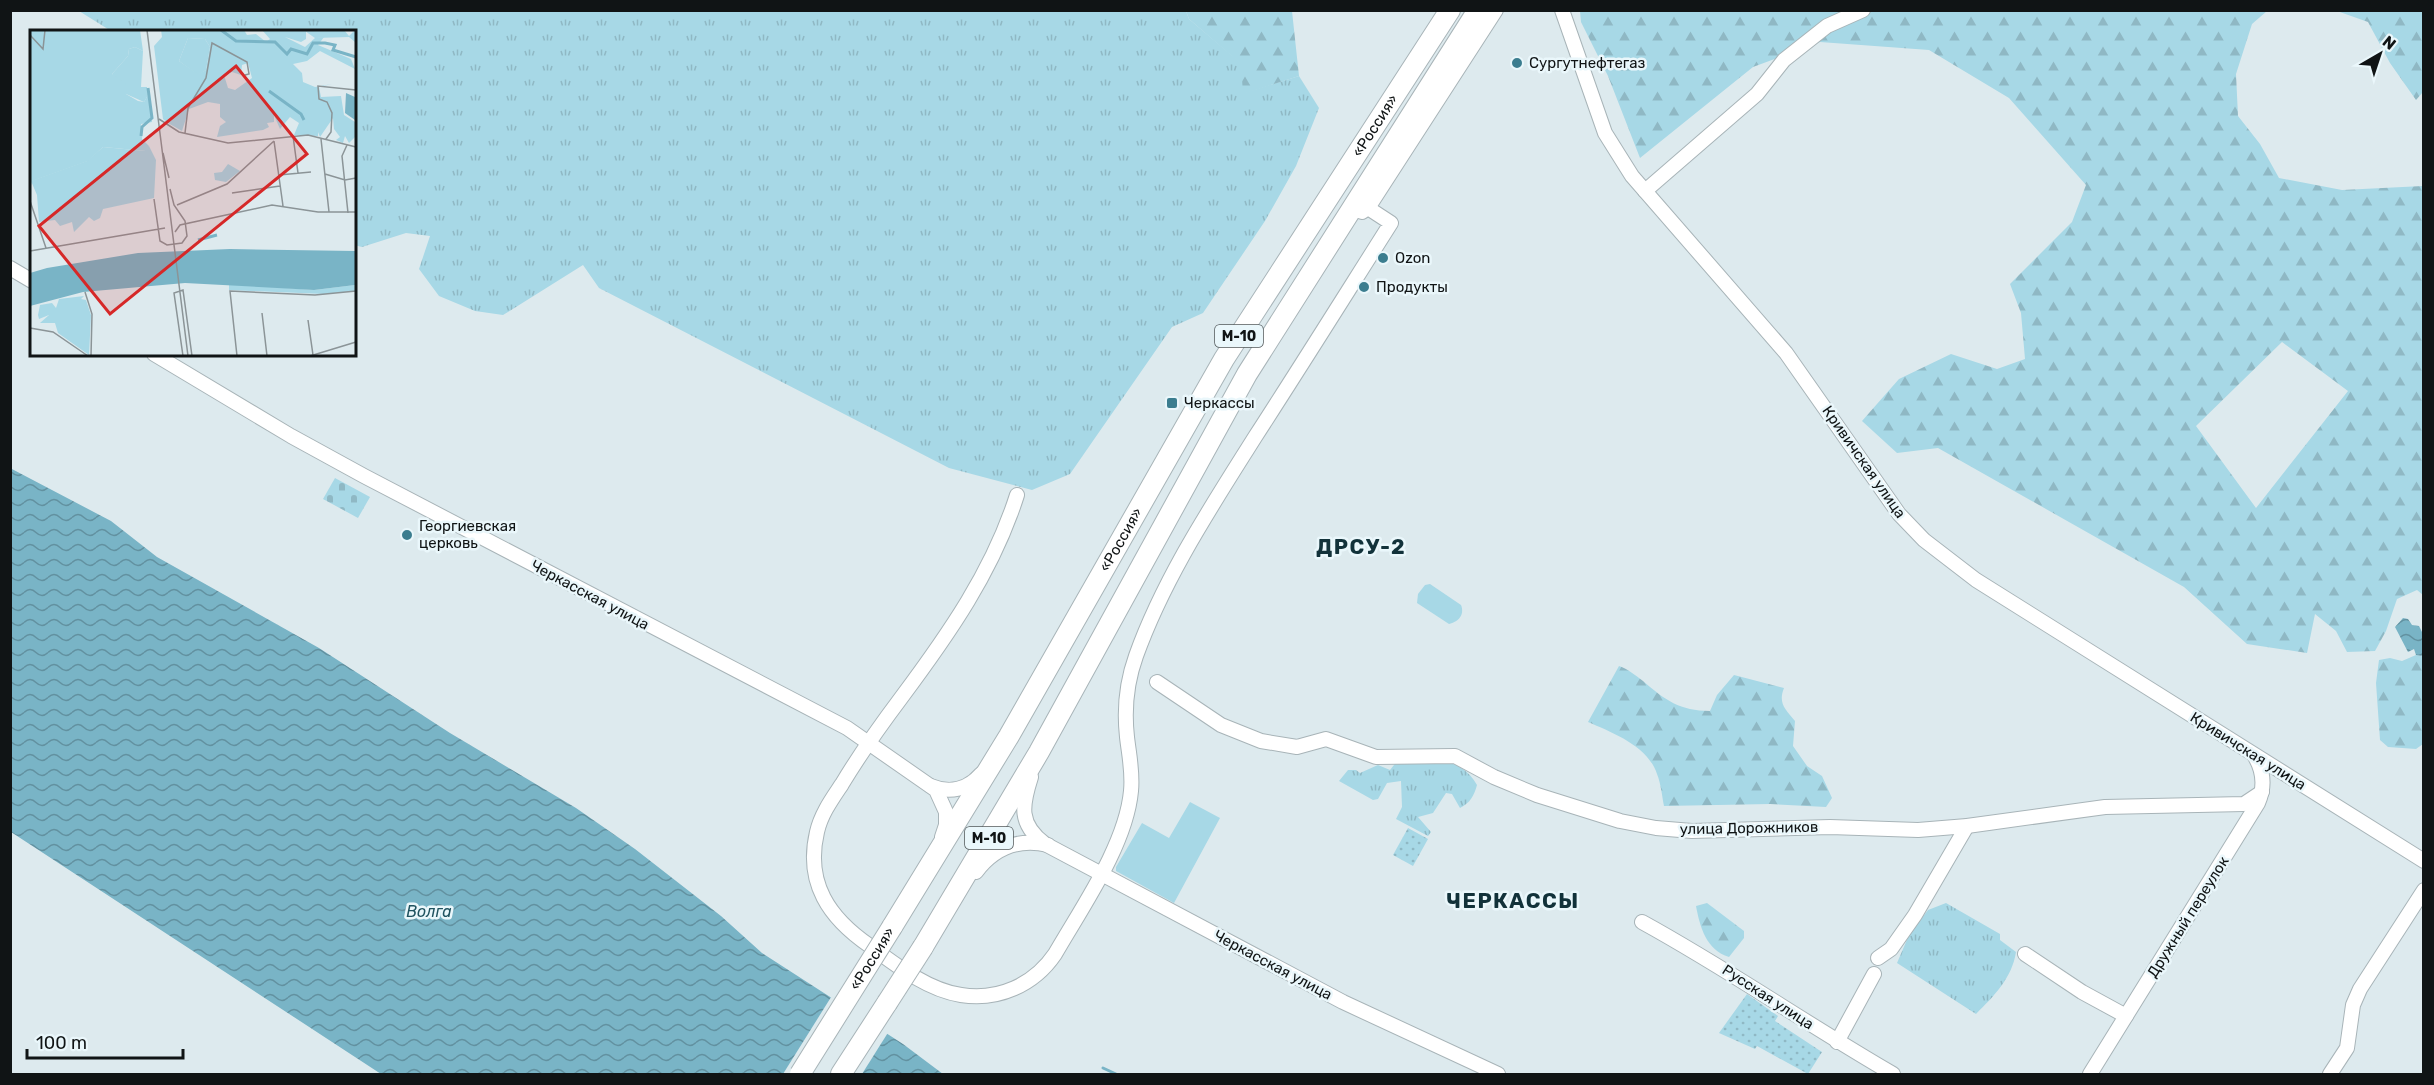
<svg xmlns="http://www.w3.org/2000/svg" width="2434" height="1085" viewBox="0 0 2434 1085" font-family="Rubik,sans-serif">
	<defs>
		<pattern id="grass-tufts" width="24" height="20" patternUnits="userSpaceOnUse" patternTransform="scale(1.5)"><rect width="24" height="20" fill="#a7d8e6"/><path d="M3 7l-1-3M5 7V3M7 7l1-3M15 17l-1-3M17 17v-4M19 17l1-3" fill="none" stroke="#8fb8c4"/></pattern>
		<pattern id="forest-firs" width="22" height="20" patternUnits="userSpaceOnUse" patternTransform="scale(1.5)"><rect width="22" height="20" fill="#a7d8e6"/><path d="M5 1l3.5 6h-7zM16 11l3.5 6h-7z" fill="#8fb8c4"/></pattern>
		<pattern id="cemetery-stones" width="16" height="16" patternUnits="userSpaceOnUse" patternTransform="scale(1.5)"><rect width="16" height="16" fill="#a7d8e6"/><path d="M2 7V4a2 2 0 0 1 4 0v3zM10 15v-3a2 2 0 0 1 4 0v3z" fill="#8fb8c4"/></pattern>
		<pattern id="garden-dots" width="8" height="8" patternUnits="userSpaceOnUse" patternTransform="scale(1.5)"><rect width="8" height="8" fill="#a7d8e6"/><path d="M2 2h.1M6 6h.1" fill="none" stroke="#8fb8c4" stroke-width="1.8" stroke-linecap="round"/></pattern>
		<pattern id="water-waves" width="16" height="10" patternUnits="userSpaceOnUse" patternTransform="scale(1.5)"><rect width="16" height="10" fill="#79b4c6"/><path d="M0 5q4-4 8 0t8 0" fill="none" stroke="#6291a0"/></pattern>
	</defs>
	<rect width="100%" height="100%" fill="#ddeaee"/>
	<!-- grass -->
	<g fill="url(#grass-tufts)">
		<path d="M79,11H1186L1189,19L1242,64L1244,93L1299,76L1319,108L1296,166L1265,221L1203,313L1172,327L1070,474L1032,490L949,468L599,288L583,265L503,315L475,311L439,296L419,269L430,236L406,233L362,247L354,245V32L111,31Z"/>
		<path d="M1398,760C1430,761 1459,754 1477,785C1474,796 1470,803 1460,808L1452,794L1446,793L1433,813L1418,817L1431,832L1428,836L1396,819L1402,807L1401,781L1387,783L1378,799L1373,800L1339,781L1348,770H1356L1360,773L1378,765L1390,770Z"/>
		<path d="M1946,903L2000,934V940L2016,952C2012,978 1994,996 1976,1014L1897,963L1909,935L1928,910Z"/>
	</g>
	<!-- forest -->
	<g fill="url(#forest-firs)" fill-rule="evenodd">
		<path d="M1186,11H1292L1299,76L1243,94L1241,64L1189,19Z"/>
		<path d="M1580,11H2267L2252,24L2236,74L2238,116L2260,144L2279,178L2342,190L2423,186V595L2417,590L2397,599L2386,631L2375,651L2347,652L2336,631L2315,614L2307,653L2247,644L2184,587L1938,448L1897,453L1862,421L1899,379L1951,354L1997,369L2025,359L2021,313L2010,284L2072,222L2086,185L2009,98L1929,50L1820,42L1753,67L1640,158L1608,76L1581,22ZM2282,342L2348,391L2256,508L2196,426Z"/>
		<path d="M2337,11H2423V92L2416,100L2390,63L2368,22Z"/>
		<path d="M2416,655L2423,656V744L2416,749L2388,747L2380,740L2376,683L2379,660L2390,658L2402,661Z"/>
		<path d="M1619,666C1628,669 1635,675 1643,681C1665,700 1680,711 1710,711L1717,695L1734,675L1784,688C1778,703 1785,709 1795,721L1793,746L1807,766L1822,776L1832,798L1826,807L1770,804L1664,806C1662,796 1661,784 1657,774C1648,746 1613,733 1588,722Z"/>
		<path d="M1707,903L1744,931V938L1729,957C1706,950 1700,927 1696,906Z"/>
	</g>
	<!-- cemetery -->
	<path fill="url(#cemetery-stones)" d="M335,478L370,497L358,518L323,499Z"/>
	<!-- park -->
	<g fill="#a7d8e6">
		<path d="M1430,584L1461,605C1465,615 1458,622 1449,624L1417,603L1418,594L1425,585Z"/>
		<path d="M1190,802L1220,818L1174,903L1116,871V867L1142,823L1169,838Z"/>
	</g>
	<!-- garden -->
	<g fill="url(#garden-dots)">
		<path d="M1408,828L1428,839L1413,866L1393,855Z"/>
		<path d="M1747,994L1778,1016L1775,1021L1822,1052L1808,1074L1757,1046L1755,1049L1719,1033Z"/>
	</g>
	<!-- water -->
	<g fill="url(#water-waves)">
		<path d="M10,468L111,521L157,557L319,648L450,733L576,808L635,849L721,916L762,953L903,1044L943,1074H381L11,832Z"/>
		<path d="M2403,618L2408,619L2412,625L2419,626L2423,634V656L2416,655L2414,649L2408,652L2395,627Z"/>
	</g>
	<!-- pier -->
	<path fill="#ddeaee" d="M833,994L889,1031L862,1074H783Z"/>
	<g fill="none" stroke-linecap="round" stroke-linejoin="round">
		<!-- stream -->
		<path stroke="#79b4c6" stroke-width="3" d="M1103,1068L1116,1074"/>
		<defs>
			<g id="minor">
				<path d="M1562,10L1605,133L1632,176L1786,353L1899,514L1924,540L1976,580L2424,861"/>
				<path d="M1645,191L1757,94L1784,60L1827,26L1863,10"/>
				<path d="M1362,212L1368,208L1496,10"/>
				<path d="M10,268L32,281"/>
				<path d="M154,354L291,436L364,476L847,728L936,790L946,812V825L942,837"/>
				<path d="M1017,495C993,571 948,635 901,698C880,726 860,754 842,784C832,799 821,814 817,832C805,883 829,918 870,946C897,966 928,990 961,995C998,1001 1034,985 1055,954C1082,907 1126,845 1131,791C1133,772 1129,755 1127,737C1124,710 1127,681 1136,656C1164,578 1211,507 1255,437C1301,366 1346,294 1391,223L1368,208"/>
				<path d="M1157,682L1221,725L1261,741L1297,747L1326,739L1376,757L1455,756L1494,777L1537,795L1620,821L1656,828L1692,831L1830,827L1918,830L1967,826L2105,807L2244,804L2262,792"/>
				<path d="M1031,777C1022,805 1018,824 1045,844L1343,1002L1498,1074"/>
				<path d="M931,786C950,794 968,789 981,774"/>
				<path d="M976,872C994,848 1018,838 1048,845"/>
				<path d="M1642,922C1728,969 1808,1025 1893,1074"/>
				<path d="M2025,954L2082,992L2126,1016"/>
				<path d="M1878,958L1891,949L1915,915L1967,826"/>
				<path d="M1837,1042L1874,974"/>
				<path d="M2090,1074L2258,803C2265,787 2264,771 2254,755"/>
				<path d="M2330,1074L2347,1048L2353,1005L2360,989L2424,890"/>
			</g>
			<g id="highway">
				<path id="s1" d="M892,927L1009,736L1224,359L1450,10"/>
				<path d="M923,947L1039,752L1247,374L1478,10"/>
				<path d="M841,1074L887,1003"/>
			</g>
		</defs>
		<!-- minor casing -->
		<use href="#minor" stroke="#a8b4b8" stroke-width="16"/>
		<!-- highway casing -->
		<use href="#highway" stroke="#a8b4b8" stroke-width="22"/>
		<!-- minor -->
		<use href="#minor" stroke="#fff" stroke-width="14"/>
		<!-- highway -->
		<use href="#highway" stroke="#fff" stroke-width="20"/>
		<defs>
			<g id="highway-bridge">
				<path d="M887,1003L923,947"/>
				<path id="s2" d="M800,1074L892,927"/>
			</g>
		</defs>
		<!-- highway-bridge casing -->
		<use href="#highway-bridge" stroke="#a8b4b8" stroke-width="22" stroke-linecap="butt"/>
		<!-- highway-bridge -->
		<use href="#highway-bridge" stroke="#fff" stroke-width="20"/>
	</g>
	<!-- markers -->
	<g fill="#3b7d8f" stroke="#eaf7fb" stroke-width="2">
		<circle cx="1517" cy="63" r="6"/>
		<circle cx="1383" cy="258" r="6"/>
		<circle cx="1364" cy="287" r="6"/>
		<rect x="1166" y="397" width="12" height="12" rx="3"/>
		<circle cx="407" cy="535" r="6"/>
	</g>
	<g text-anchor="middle" stroke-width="5" stroke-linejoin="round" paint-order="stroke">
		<!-- shield labels -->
		<g fill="#eaf7fb" stroke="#51585a" stroke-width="1.5">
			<rect x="1215" y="325" width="48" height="22" rx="4.5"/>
			<rect x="965" y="827" width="48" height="22" rx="4.5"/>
		</g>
		<g font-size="14" font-weight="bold" fill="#101415">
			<text x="1239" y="341">М-10</text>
			<text x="989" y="843">М-10</text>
		</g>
		<!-- poi labels -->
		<g font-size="15" fill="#101415" stroke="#eaf7fb" text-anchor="start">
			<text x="1529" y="68">Сургутнефтегаз</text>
			<text x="1395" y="263">Ozon</text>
			<text x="1376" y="292">Продукты</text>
			<text x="1184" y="408">Черкассы</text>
			<text x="419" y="531">Георгиевская<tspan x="419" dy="17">церковь</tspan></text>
		</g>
		<!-- street labels -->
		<g font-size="15" fill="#101415" stroke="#eaf7fb">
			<text dy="5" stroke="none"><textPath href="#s1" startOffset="936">«Россия»</textPath></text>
			<text transform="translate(1864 462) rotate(55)" y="5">Кривичская улица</text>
			<text dy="5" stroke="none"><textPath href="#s1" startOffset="450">«Россия»</textPath></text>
			<text transform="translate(590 595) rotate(28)" y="5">Черкасская улица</text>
			<text transform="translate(2248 751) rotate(32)" y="5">Кривичская улица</text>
			<text transform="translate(1749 828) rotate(-1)" y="5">улица Дорожников</text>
			<text transform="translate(2188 917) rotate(-58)" y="5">Дружный переулок</text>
			<text dy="5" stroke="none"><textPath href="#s2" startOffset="136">«Россия»</textPath></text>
			<text transform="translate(1273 965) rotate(28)" y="5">Черкасская улица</text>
			<text transform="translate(1768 997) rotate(33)" y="5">Русская улица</text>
		</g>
		<!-- water labels -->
		<g font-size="16" font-style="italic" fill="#205360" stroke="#eaf7fb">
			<text x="429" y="917">Волга</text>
		</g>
		<!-- district labels -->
		<g font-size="21" font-weight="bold" letter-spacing="1.5" fill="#12323a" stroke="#eaf7fb">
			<text x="1361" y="554">ДРСУ-2</text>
			<text x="1513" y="908">ЧЕРКАССЫ</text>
		</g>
	</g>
	<!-- overview -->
	<g transform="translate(30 30)">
		<rect width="326" height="326" fill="#ddeaee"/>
		<path d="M314,0L319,6L325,0V12L319,7L285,8L275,1ZM158,8L175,9L180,17L176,40L168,45L149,31ZM105,17L113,21L111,57H117L118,65L114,72L96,64L82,44L98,26L99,19ZM119,116L126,130L124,168L73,179L70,188L64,191L59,187L44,202L42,192L30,196L25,190L9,192L7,165L1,151L57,131L73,117L115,121ZM54,266L51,269L56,270L61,285L59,325L28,303L25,293H10L19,285L9,289L8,285L10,275L22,273L26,278L29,269Z" fill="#a7d8e6"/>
		<path d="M0,0H110L113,21L105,17L99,19L98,26L82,44L95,53L96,64L108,71L114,72L118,65L122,92L111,94L112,109L119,116L116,121L73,117L58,131L2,151L0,160ZM131,0H214L217,5L226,4L236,12L240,9L232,0H276V9L271,12L255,7L275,17L285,8L294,7L288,15L321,29L325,39L290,21L277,31L263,34L272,43L273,52L285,57L302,54L289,57L291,67L311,66L314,85L325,92V107L319,113L315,106L313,113L306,110L310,107L304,99L303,88L290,107L288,102V106L264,105L269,93L260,87L250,99L244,85V92L237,93L239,97L233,100L187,107L190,96L196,92L190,87V74L178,72L159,79L152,101L138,93L133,89L124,16L132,7ZM158,8L175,9L180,17L176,40L168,44L149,31ZM218,33L222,48L205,60L198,58L194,45L202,42L211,45L212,35ZM198,134L210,141L196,152L185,150L184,143L192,142Z" fill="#a7d8e6" fill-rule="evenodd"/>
		<path d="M199,254L284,260L325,255V261L294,264L199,260Z" fill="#a7d8e6"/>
		<path d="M316,63L325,67V90L315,83ZM200,219L325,221V255L284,260L155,253L53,262L0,276V243L17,238L108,223Z" fill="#79b4c6"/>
		<path fill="none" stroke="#79b4c6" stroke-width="3" d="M191,0L206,11L245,12L257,24L261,19L277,24L283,13H295L305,15L303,20L326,27M239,61L271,84L274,90M111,106L112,97L122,88L118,58M168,210L187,205"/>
		<path fill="none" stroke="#8b9497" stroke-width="1.5" d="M117,0L158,326M0,5L13,19L15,0M129,89L149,102L198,113L278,105L326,117M155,103L158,78L176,48L182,13L217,32L219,44L215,45M263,106L268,143M291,109L299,182M296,109L301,102L302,83L297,72L289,69L288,56L326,60M244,111L253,176M317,115L312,126L318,183M133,123L139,148M295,144L315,150L326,148M249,145L281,142M202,163L250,156M124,169L130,211L137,215L152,213L157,206L155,191L144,175L140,159M0,171L16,218M147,175L197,154L244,111M145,202L150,195L242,175L288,182H326M0,221L135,198M55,262L62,284L61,326M232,283L237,326M278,290L283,325M0,298L23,302L58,326M153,326L144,263L153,260L162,326M207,326L200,261L285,265L326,261M280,326L326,312"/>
		<path fill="#d62828" fill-opacity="0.15" stroke="#d62828" stroke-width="3" d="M206,36L277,124L80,284L9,196Z"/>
		<rect width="326" height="326" fill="none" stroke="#101415" stroke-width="3"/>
	</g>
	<!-- border -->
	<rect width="2434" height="1085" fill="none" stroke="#101415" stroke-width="24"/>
	<!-- north arrow -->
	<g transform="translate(2380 54) rotate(39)" stroke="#eaf7fb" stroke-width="4.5" paint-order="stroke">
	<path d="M0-4.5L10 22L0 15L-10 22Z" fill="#101415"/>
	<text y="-9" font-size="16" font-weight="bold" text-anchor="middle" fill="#101415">N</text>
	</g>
	<!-- scale -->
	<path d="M27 1049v9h156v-9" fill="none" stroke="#101415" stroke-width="3"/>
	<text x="36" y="1049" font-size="18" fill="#101415" stroke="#eaf7fb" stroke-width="4.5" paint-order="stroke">100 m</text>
</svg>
